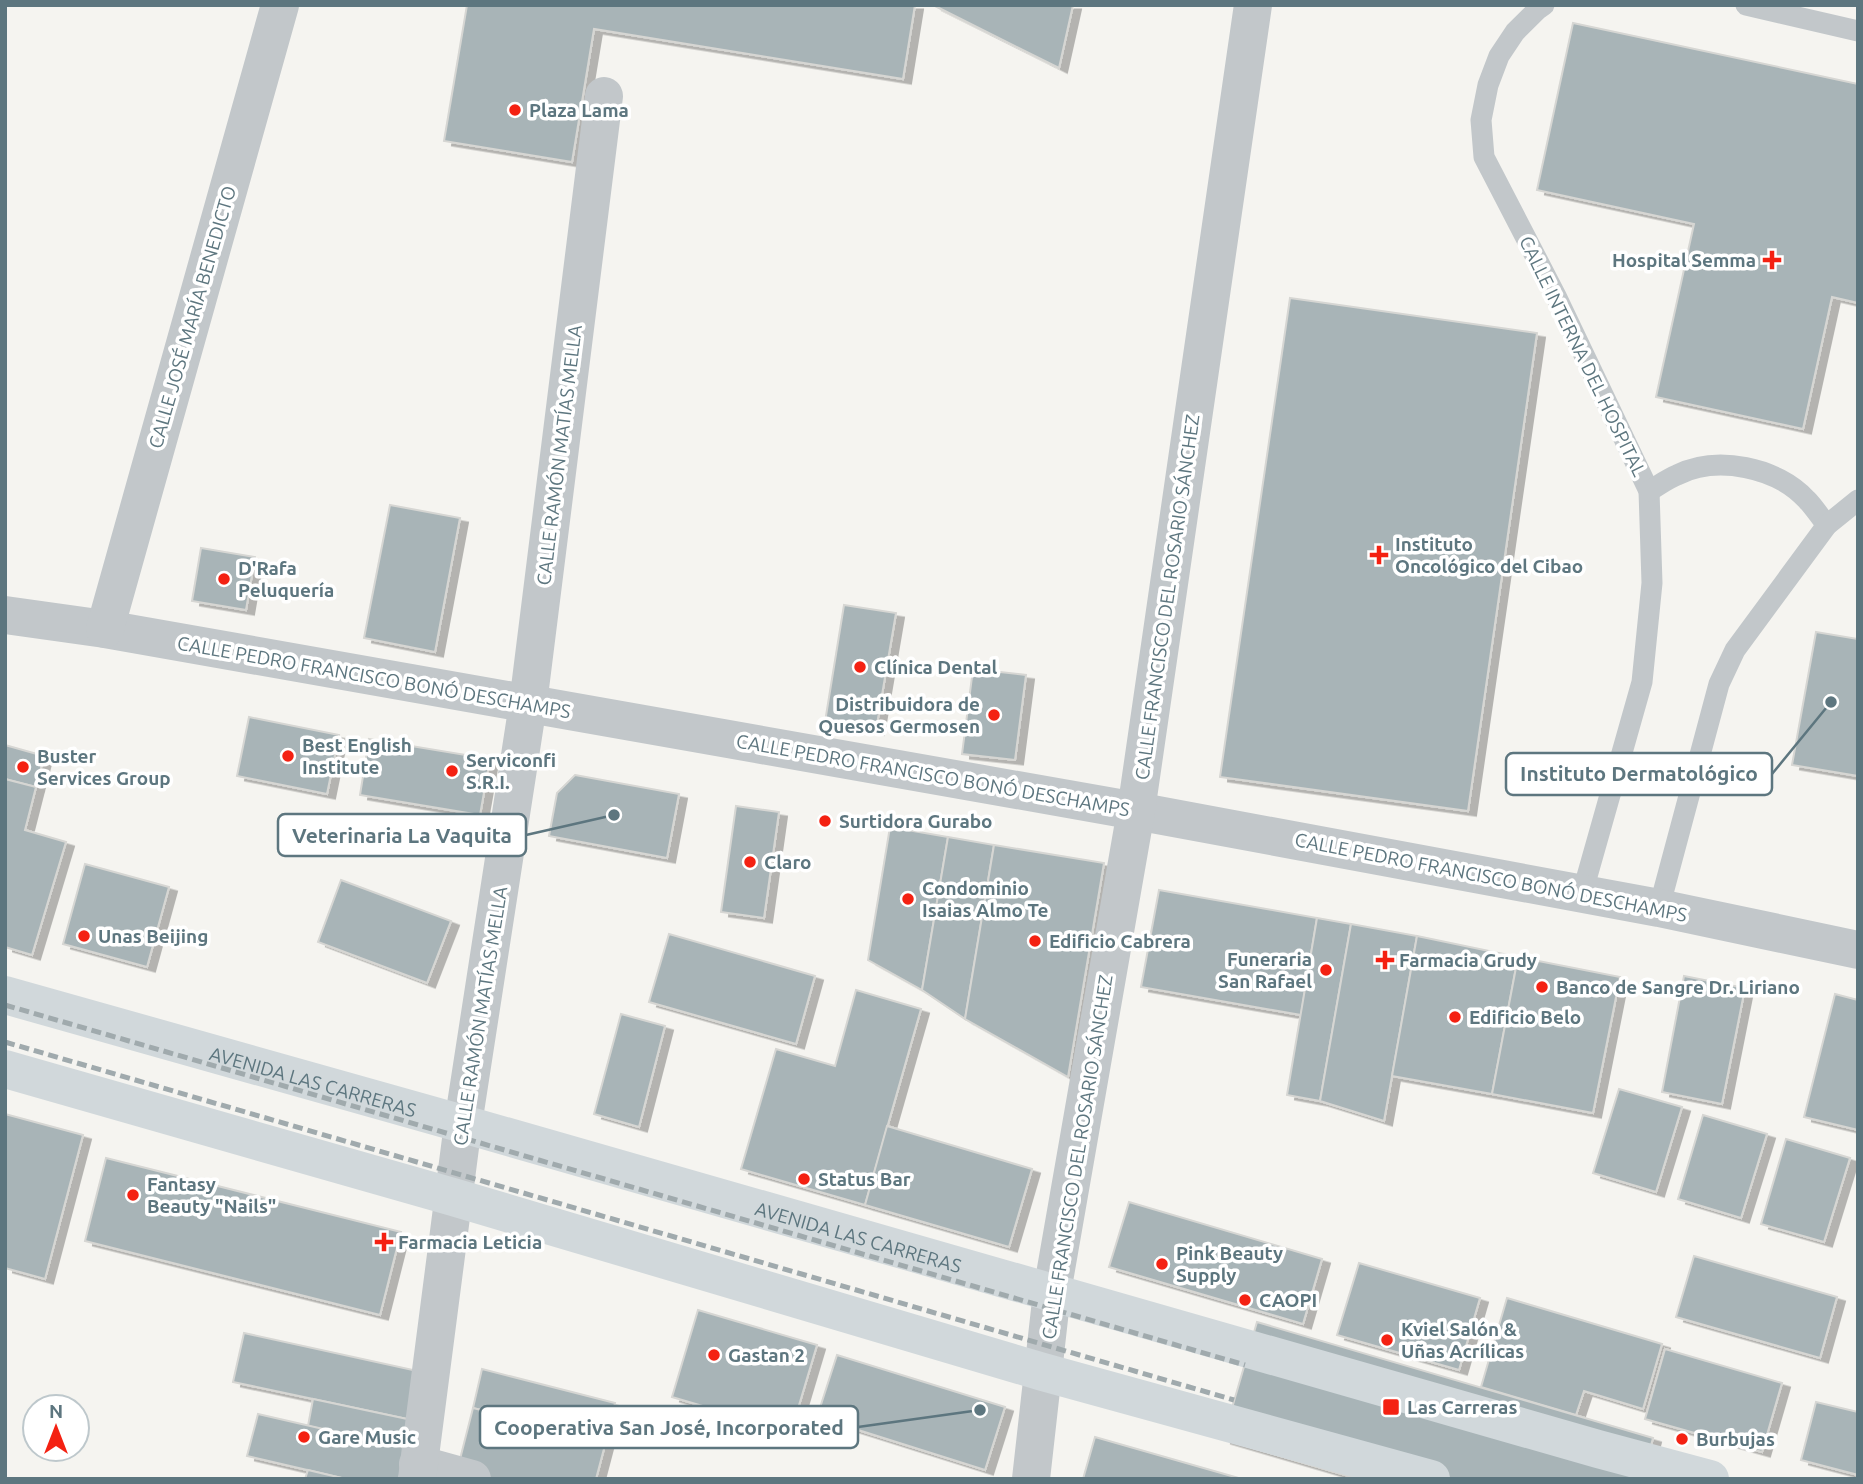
<svg xmlns="http://www.w3.org/2000/svg" width="1863" height="1484" viewBox="0 0 1863 1484" font-family="Ubuntu,sans-serif">
	<defs>
		<filter id="shadow"><feDropShadow dx="8" dy="4.5" stdDeviation="0" flood-color="#0004"/></filter>
	</defs>
	<rect width="100%" height="100%" fill="#f5f4f0"/>
	<!-- building -->
	<g fill="#a8b4b7" stroke="#d6d6d3" stroke-width="2" filter="url(#shadow)">
		<path d="M467,5H915L903,79L594,29L572,162L444,141Z"/>
		<path d="M933,5H1073L1059,68Z"/>
		<path d="M1573,23L1858,84V303L1832,297L1803,429L1656,397L1694,224L1537,190Z"/>
		<path d="M1290,298L1537,333L1468,811L1220,777Z"/>
		<path d="M390,505L460,518L435,652L364,638Z"/>
		<path d="M201,548L255,557L246,610L192,601Z"/>
		<path d="M844,605L896,613L876,730L825,722Z"/>
		<path d="M1816,632L1858,639V776L1792,765Z"/>
		<path d="M973,669L1026,675L1015,760L962,754Z"/>
		<path d="M249,717L339,735L327,794L237,776Z"/>
		<path d="M369,739L490,759L480,815L360,795Z"/>
		<path d="M5,745L44,756L36,787L5,779Z"/>
		<path d="M575,775L679,794L667,858L549,836L557,793Z"/>
		<path d="M5,779L36,787L25,830L66,842L32,955L5,947Z"/>
		<path d="M736,806L779,812L764,918L721,912Z"/>
		<path d="M890,827L948,837L922,990L868,960Z"/>
		<path d="M948,837L994,845L965,1019L922,990Z"/>
		<path d="M994,845L1104,863L1068,1077L965,1019Z"/>
		<path d="M85,864L169,887L147,967L63,944Z"/>
		<path d="M341,880L451,921L427,983L318,942Z"/>
		<path d="M1159,890L1317,918L1301,1015L1141,987Z"/>
		<path d="M1317,918L1351,924L1320,1101L1287,1095Z"/>
		<path d="M1351,924L1417,936L1384,1121L1320,1101Z"/>
		<path d="M669,934L815,976L796,1044L649,1002Z"/>
		<path d="M1417,936L1518,957L1492,1094L1392,1076Z"/>
		<path d="M1518,957L1620,977L1593,1113L1492,1094Z"/>
		<path d="M1684,976L1745,988L1722,1104L1662,1092Z"/>
		<path d="M856,990L921,1009L865,1205L741,1169L776,1049L835,1066Z"/>
		<path d="M1835,994L1858,1000V1130L1804,1117Z"/>
		<path d="M621,1014L665,1026L639,1127L594,1114Z"/>
		<path d="M1619,1089L1682,1107L1656,1192L1593,1173Z"/>
		<path d="M5,1114L83,1135L45,1279L5,1268Z"/>
		<path d="M1703,1115L1767,1134L1741,1218L1678,1199Z"/>
		<path d="M887,1126L1032,1169L1009,1247L865,1205Z"/>
		<path d="M1786,1139L1850,1158L1824,1242L1761,1224Z"/>
		<path d="M106,1158L401,1232L380,1315L85,1241Z"/>
		<path d="M1129,1202L1322,1259L1303,1324L1109,1267Z"/>
		<path d="M1694,1256L1837,1297L1820,1358L1676,1317Z"/>
		<path d="M1359,1263L1480,1298L1459,1370L1337,1335Z"/>
		<path d="M1507,1298L1662,1344L1643,1409L1584,1391L1576,1415L1481,1387Z"/>
		<path d="M698,1310L817,1345L791,1432L672,1397Z"/>
		<path d="M1257,1322L1653,1438L1642,1479H1359L1223,1439Z"/>
		<path d="M244,1333L422,1372L412,1420L233,1382Z"/>
		<path d="M1665,1349L1782,1383L1762,1452L1645,1419Z"/>
		<path d="M837,1355L1005,1407L985,1470L817,1417Z"/>
		<path d="M482,1369L615,1403L606,1441L473,1408Z"/>
		<path d="M313,1399L412,1420L406,1448L308,1426Z"/>
		<path d="M1816,1402L1858,1412V1479H1856L1858,1475L1801,1460Z"/>
		<path d="M473,1408L606,1441L596,1479H490L457,1471Z"/>
		<path d="M258,1414L406,1448L399,1479H346L247,1456Z"/>
		<path d="M1095,1437L1242,1479H1083Z"/>
		<path d="M308,1470L346,1479H305Z"/>
	</g>
	<g fill="none" stroke-linecap="round" stroke-linejoin="round">
		<!-- service -->
		<g stroke="#c2c7ca" stroke-width="21">
			<path d="M1544,5L1537,10L1515,32L1499,56L1488,85L1481,120L1484,157L1556,296L1649,491L1652,583L1642,682L1582,894"/>
			<path d="M1746,5L1858,31"/>
			<path d="M1649,491C1658,486 1667,479 1677,475C1717,455 1777,467 1807,500C1814,507 1820,517 1827,525"/>
			<path d="M1659,908L1719,684L1735,650L1827,525L1858,500"/>
		</g>
		<!-- minor -->
		<g stroke="#c2c7ca" stroke-width="38">
			<path d="M5,615L105,629L1136,811L1659,908L1858,950"/>
			<path d="M105,629L280,5"/>
			<path d="M418,1464L472,1479"/>
			<path d="M417,1479L463,1124L528,704L604,96"/>
			<path d="M1031,1479L1052,1292L1136,811L1253,5"/>
		</g>
		<!-- primary -->
		<g stroke="#d1d8db" stroke-width="38">
			<path id="s1" d="M5,995L463,1124L1598,1449L1710,1479"/>
			<path d="M5,1069L453,1197L1043,1372L1431,1479"/>
		</g>
		<!-- rail -->
		<g stroke="#a0aaad" stroke-width="5" stroke-dasharray="10 5" stroke-linecap="butt">
			<path d="M5,1005L1245,1365"/>
			<path d="M5,1042L1234,1400"/>
		</g>
	</g>
	<!-- markers -->
	<g fill="#f42112" stroke="#fff" stroke-width="2.5">
		<circle cx="515" cy="110" r="7"/>
		<path d="M1768.5 249.5h7v7h7v7h-7v7h-7v-7h-7v-7h7z"/>
		<path d="M1375.5 544.5h7v7h7v7h-7v7h-7v-7h-7v-7h7z"/>
		<circle cx="224" cy="579" r="7"/>
		<circle cx="860" cy="667" r="7"/>
		<circle cx="994" cy="715" r="7"/>
		<circle cx="288" cy="756" r="7"/>
		<circle cx="23" cy="767" r="7"/>
		<circle cx="452" cy="771" r="7"/>
		<circle cx="825" cy="821" r="7"/>
		<circle cx="750" cy="862" r="7"/>
		<circle cx="908" cy="899" r="7"/>
		<circle cx="84" cy="936" r="7"/>
		<circle cx="1035" cy="941" r="7"/>
		<path d="M1381.5 949.5h7v7h7v7h-7v7h-7v-7h-7v-7h7z"/>
		<circle cx="1326" cy="970" r="7"/>
		<circle cx="1542" cy="987" r="7"/>
		<circle cx="1455" cy="1017" r="7"/>
		<circle cx="804" cy="1179" r="7"/>
		<circle cx="133" cy="1195" r="7"/>
		<path d="M380.5 1231.5h7v7h7v7h-7v7h-7v-7h-7v-7h7z"/>
		<circle cx="1162" cy="1264" r="7"/>
		<circle cx="1245" cy="1300" r="7"/>
		<circle cx="1387" cy="1340" r="7"/>
		<circle cx="714" cy="1355" r="7"/>
		<rect x="1382" y="1398" width="18" height="18" rx="3.5"/>
		<circle cx="304" cy="1437" r="7"/>
		<circle cx="1682" cy="1439" r="7"/>
	</g>
	<g text-anchor="middle" stroke-width="7" stroke-linejoin="round" paint-order="stroke">
		<!-- poi labels -->
		<g font-size="19" font-weight="bold" fill="#5d767f" stroke="#fff" text-anchor="start">
			<text x="529" y="117">Plaza Lama</text>
			<text x="1756" y="267" text-anchor="end">Hospital Semma</text>
			<text x="1395" y="551">Instituto<tspan x="1395" dy="22">Oncológico del Cibao</tspan></text>
			<text x="238" y="575">D'Rafa<tspan x="238" dy="22">Peluquería</tspan></text>
			<text x="874" y="674">Clínica Dental</text>
			<text x="980" y="711" text-anchor="end">Distribuidora de<tspan x="980" dy="22">Quesos Germosen</tspan></text>
			<text x="302" y="752">Best English<tspan x="302" dy="22">Institute</tspan></text>
			<text x="37" y="763">Buster<tspan x="37" dy="22">Services Group</tspan></text>
			<text x="466" y="767">Serviconfi<tspan x="466" dy="22">S.R.I.</tspan></text>
			<text x="839" y="828">Surtidora Gurabo</text>
			<text x="764" y="869">Claro</text>
			<text x="922" y="895">Condominio<tspan x="922" dy="22">Isaias Almo Te</tspan></text>
			<text x="98" y="943">Unas Beijing</text>
			<text x="1049" y="948">Edificio Cabrera</text>
			<text x="1312" y="966" text-anchor="end">Funeraria<tspan x="1312" dy="22">San Rafael</tspan></text>
			<text x="1399" y="967">Farmacia Grudy</text>
			<text x="1556" y="994">Banco de Sangre Dr. Liriano</text>
			<text x="1469" y="1024">Edificio Belo</text>
			<text x="818" y="1186">Status Bar</text>
			<text x="147" y="1191">Fantasy<tspan x="147" dy="22">Beauty "Nails"</tspan></text>
			<text x="398" y="1249">Farmacia Leticia</text>
			<text x="1176" y="1260">Pink Beauty<tspan x="1176" dy="22">Supply</tspan></text>
			<text x="1259" y="1307">CAOPI</text>
			<text x="1401" y="1336">Kviel Salón &amp;<tspan x="1401" dy="22">Uñas Acrílicas</tspan></text>
			<text x="728" y="1362">Gastan 2</text>
			<text x="1407" y="1414">Las Carreras</text>
			<text x="318" y="1444">Gare Music</text>
			<text x="1696" y="1446">Burbujas</text>
		</g>
		<!-- street labels -->
		<g font-size="19" fill="#5d767f" stroke="#fff">
			<text transform="translate(192 317) rotate(-74)" y="7">CALLE JOSÉ MARÍA BENEDICTO</text>
			<text transform="translate(1583 356) rotate(64)" y="7">CALLE INTERNA DEL HOSPITAL</text>
			<text transform="translate(559 455) rotate(-83)" y="7">CALLE RAMÓN MATÍAS MELLA</text>
			<text transform="translate(1167 597) rotate(-82)" y="7">CALLE FRANCISCO DEL ROSARIO SÁNCHEZ</text>
			<text transform="translate(374 677) rotate(10)" y="7">CALLE PEDRO FRANCISCO BONÓ DESCHAMPS</text>
			<text transform="translate(933 775) rotate(10)" y="7">CALLE PEDRO FRANCISCO BONÓ DESCHAMPS</text>
			<text transform="translate(1491 877) rotate(11)" y="7">CALLE PEDRO FRANCISCO BONÓ DESCHAMPS</text>
			<text transform="translate(480 1016) rotate(-81)" y="7">CALLE RAMÓN MATÍAS MELLA</text>
			<text dy="7" stroke="none"><textPath href="#s1" startOffset="320">AVENIDA LAS CARRERAS</textPath></text>
			<text transform="translate(1077 1157) rotate(-81)" y="7">CALLE FRANCISCO DEL ROSARIO SÁNCHEZ</text>
			<text dy="7" stroke="none"><textPath href="#s1" startOffset="887">AVENIDA LAS CARRERAS</textPath></text>
		</g>
	</g>
	<!-- callouts -->
	<path fill="none" stroke="#5d767f" stroke-width="2.5" d="M1831 702L1772 774M614 815L526 835M980 1410L858 1427"/>
	<g fill="#5d767f" stroke="#fff" stroke-width="2.5">
		<circle cx="1831" cy="702" r="7"/>
		<circle cx="614" cy="815" r="7"/>
		<circle cx="980" cy="1410" r="7"/>
	</g>
	<g fill="#fff" stroke="#5d767f" stroke-width="2.5">
		<rect x="1506" y="753" width="266" height="42" rx="7"/>
		<rect x="278" y="814" width="248" height="42" rx="7"/>
		<rect x="480" y="1406" width="378" height="42" rx="7"/>
	</g>
	<g font-size="21" text-anchor="middle" font-weight="bold" fill="#5d767f">
		<text x="1639" y="781">Instituto Dermatológico</text>
		<text x="402" y="843">Veterinaria La Vaquita</text>
		<text x="669" y="1435">Cooperativa San José, Incorporated</text>
	</g>
	<!-- border -->
	<rect width="1863" height="1484" fill="none" stroke="#5d767f" stroke-width="14"/>
	<!-- north arrow -->
	<g transform="translate(56 1428)"><circle r="33" fill="#ffffff" stroke="#bec8cc" stroke-width="2"/>
	<path d="M0-5L12 26L0 18L-12 26Z" fill="#f42112"/>
	<text y="-10" font-size="19" font-weight="bold" text-anchor="middle" fill="#5d767f">N</text>
	</g>
</svg>
